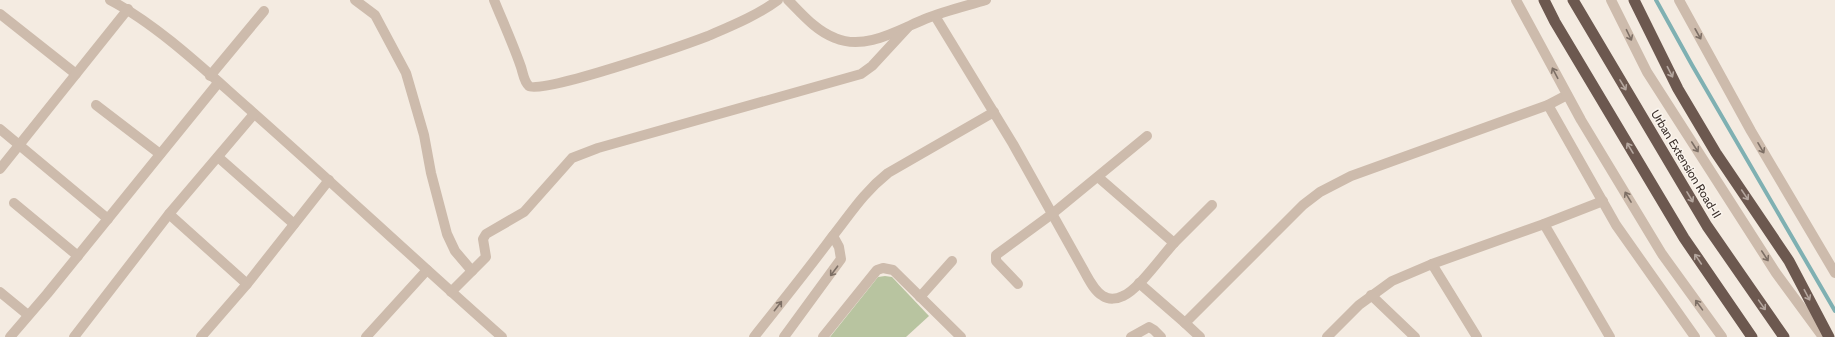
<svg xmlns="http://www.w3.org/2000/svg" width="1835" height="337" viewBox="0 0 1835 337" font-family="Cabin,sans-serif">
	<rect width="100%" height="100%" fill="#f4ebe1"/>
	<!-- green -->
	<path fill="#b8c4a0" d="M885,276L892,277L929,316L906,337H830L878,277Z"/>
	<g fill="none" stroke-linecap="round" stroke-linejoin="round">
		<!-- stream -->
		<path stroke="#7fb0b2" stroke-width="4" d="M1656,0L1692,65L1835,311"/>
		<!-- minor -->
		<g stroke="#cdbbac" stroke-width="10">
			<path d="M110,0C158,25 207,72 248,108C333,183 416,261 502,337"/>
			<path d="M355,0L375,15L406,73L424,135L431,173L447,234L455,251L472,271"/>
			<path d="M494,0C503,22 513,44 521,67C523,73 524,82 529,86C541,95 687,44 708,36C731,26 758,15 778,0"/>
			<path d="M788,0C802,14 816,31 835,38C865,51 898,30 925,19C945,11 966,6 986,0"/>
			<path d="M0,14L76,74"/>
			<path d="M935,16L1013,144L1083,269C1088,278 1094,291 1103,296C1109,300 1117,299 1123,296C1138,290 1162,256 1174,243L1098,177"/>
			<path d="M210,76L264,11"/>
			<path d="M96,105L160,154"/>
			<path d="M1548,105L1616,225L1695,337"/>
			<path d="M0,129L108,219"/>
			<path d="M218,157L294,224"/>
			<path d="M0,169L128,9"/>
			<path d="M14,203L78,256"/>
			<path d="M169,214L247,284"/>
			<path d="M1544,224L1610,337"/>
			<path d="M1174,243L1212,205"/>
			<path d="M1432,264L1477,337"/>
			<path d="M1139,283L1185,323"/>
			<path d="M1018,284L996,261V255L1052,214L1147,136"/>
			<path d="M0,292L28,315"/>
			<path d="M451,292L486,257L483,239L486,234L524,212L572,158L598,148L861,74L872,66L908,27"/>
			<path d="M1371,295L1415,337"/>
			<path d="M920,297L952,261"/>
			<path d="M10,337L47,294L218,83"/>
			<path d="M74,337L169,214L254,114"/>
			<path d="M201,337L247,284L329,180"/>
			<path d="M366,337L427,270"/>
			<path d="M754,337C780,304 807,271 832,237C851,213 863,193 888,173L994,112"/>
			<path d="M784,337L841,259L839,247L833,236"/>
			<path d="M823,337L877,270L883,268L893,270L961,337"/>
			<path d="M1131,337L1149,327L1154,330L1161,337"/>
			<path d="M1200,337L1185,323L1303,205L1320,192L1351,176L1548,105L1567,95"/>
			<path d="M1327,337L1359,305L1392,281L1432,264L1544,224L1603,201"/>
		</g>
		<!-- tertiary -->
		<g stroke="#cdbbac" stroke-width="10">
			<path d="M1516,0L1581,120L1662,254L1722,337"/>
			<path d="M1611,0L1647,72L1776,273L1823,337"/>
			<path d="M1679,0L1751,131L1835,273"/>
		</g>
		<!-- trunk -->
		<g stroke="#6c584f" stroke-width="11">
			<path d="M1544,0L1555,22L1684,238L1752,337"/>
			<path d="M1573,0L1707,226L1784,337"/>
			<path d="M1634,0L1678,89L1716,153L1789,261L1829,337"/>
		</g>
	</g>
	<!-- one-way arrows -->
	<defs><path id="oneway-shaft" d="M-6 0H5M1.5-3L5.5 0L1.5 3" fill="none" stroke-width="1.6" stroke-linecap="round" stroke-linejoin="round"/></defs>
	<g stroke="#7d6f65">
		<use href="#oneway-shaft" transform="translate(1698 34) rotate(61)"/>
		<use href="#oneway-shaft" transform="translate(1629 35) rotate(64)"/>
		<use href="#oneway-shaft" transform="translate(1555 73) rotate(-118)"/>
		<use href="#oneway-shaft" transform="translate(1695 147) rotate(57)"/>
		<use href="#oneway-shaft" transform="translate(1761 148) rotate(60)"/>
		<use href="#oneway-shaft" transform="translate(1628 197) rotate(-121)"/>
		<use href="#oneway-shaft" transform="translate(1765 256) rotate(57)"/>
		<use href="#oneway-shaft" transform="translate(834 271) rotate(127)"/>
		<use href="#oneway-shaft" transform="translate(1699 305) rotate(-126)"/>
		<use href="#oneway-shaft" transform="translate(778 306) rotate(-52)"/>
	</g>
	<g stroke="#b4a69e">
		<use href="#oneway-shaft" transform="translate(1670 72) rotate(63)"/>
		<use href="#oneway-shaft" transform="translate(1623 85) rotate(59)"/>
		<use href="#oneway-shaft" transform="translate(1630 148) rotate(-121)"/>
		<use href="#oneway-shaft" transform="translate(1745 195) rotate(56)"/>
		<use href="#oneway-shaft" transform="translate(1690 197) rotate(59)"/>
		<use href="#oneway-shaft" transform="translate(1698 259) rotate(-124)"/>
		<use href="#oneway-shaft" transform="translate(1807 295) rotate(62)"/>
		<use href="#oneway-shaft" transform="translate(1762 305) rotate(55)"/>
	</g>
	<g text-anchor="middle" stroke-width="3" stroke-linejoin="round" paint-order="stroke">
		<!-- street labels -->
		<g font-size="12" fill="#3b302b" stroke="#fbf5ee">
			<text transform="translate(1686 164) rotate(59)" y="4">Urban Extension Road-II</text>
		</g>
	</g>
</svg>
